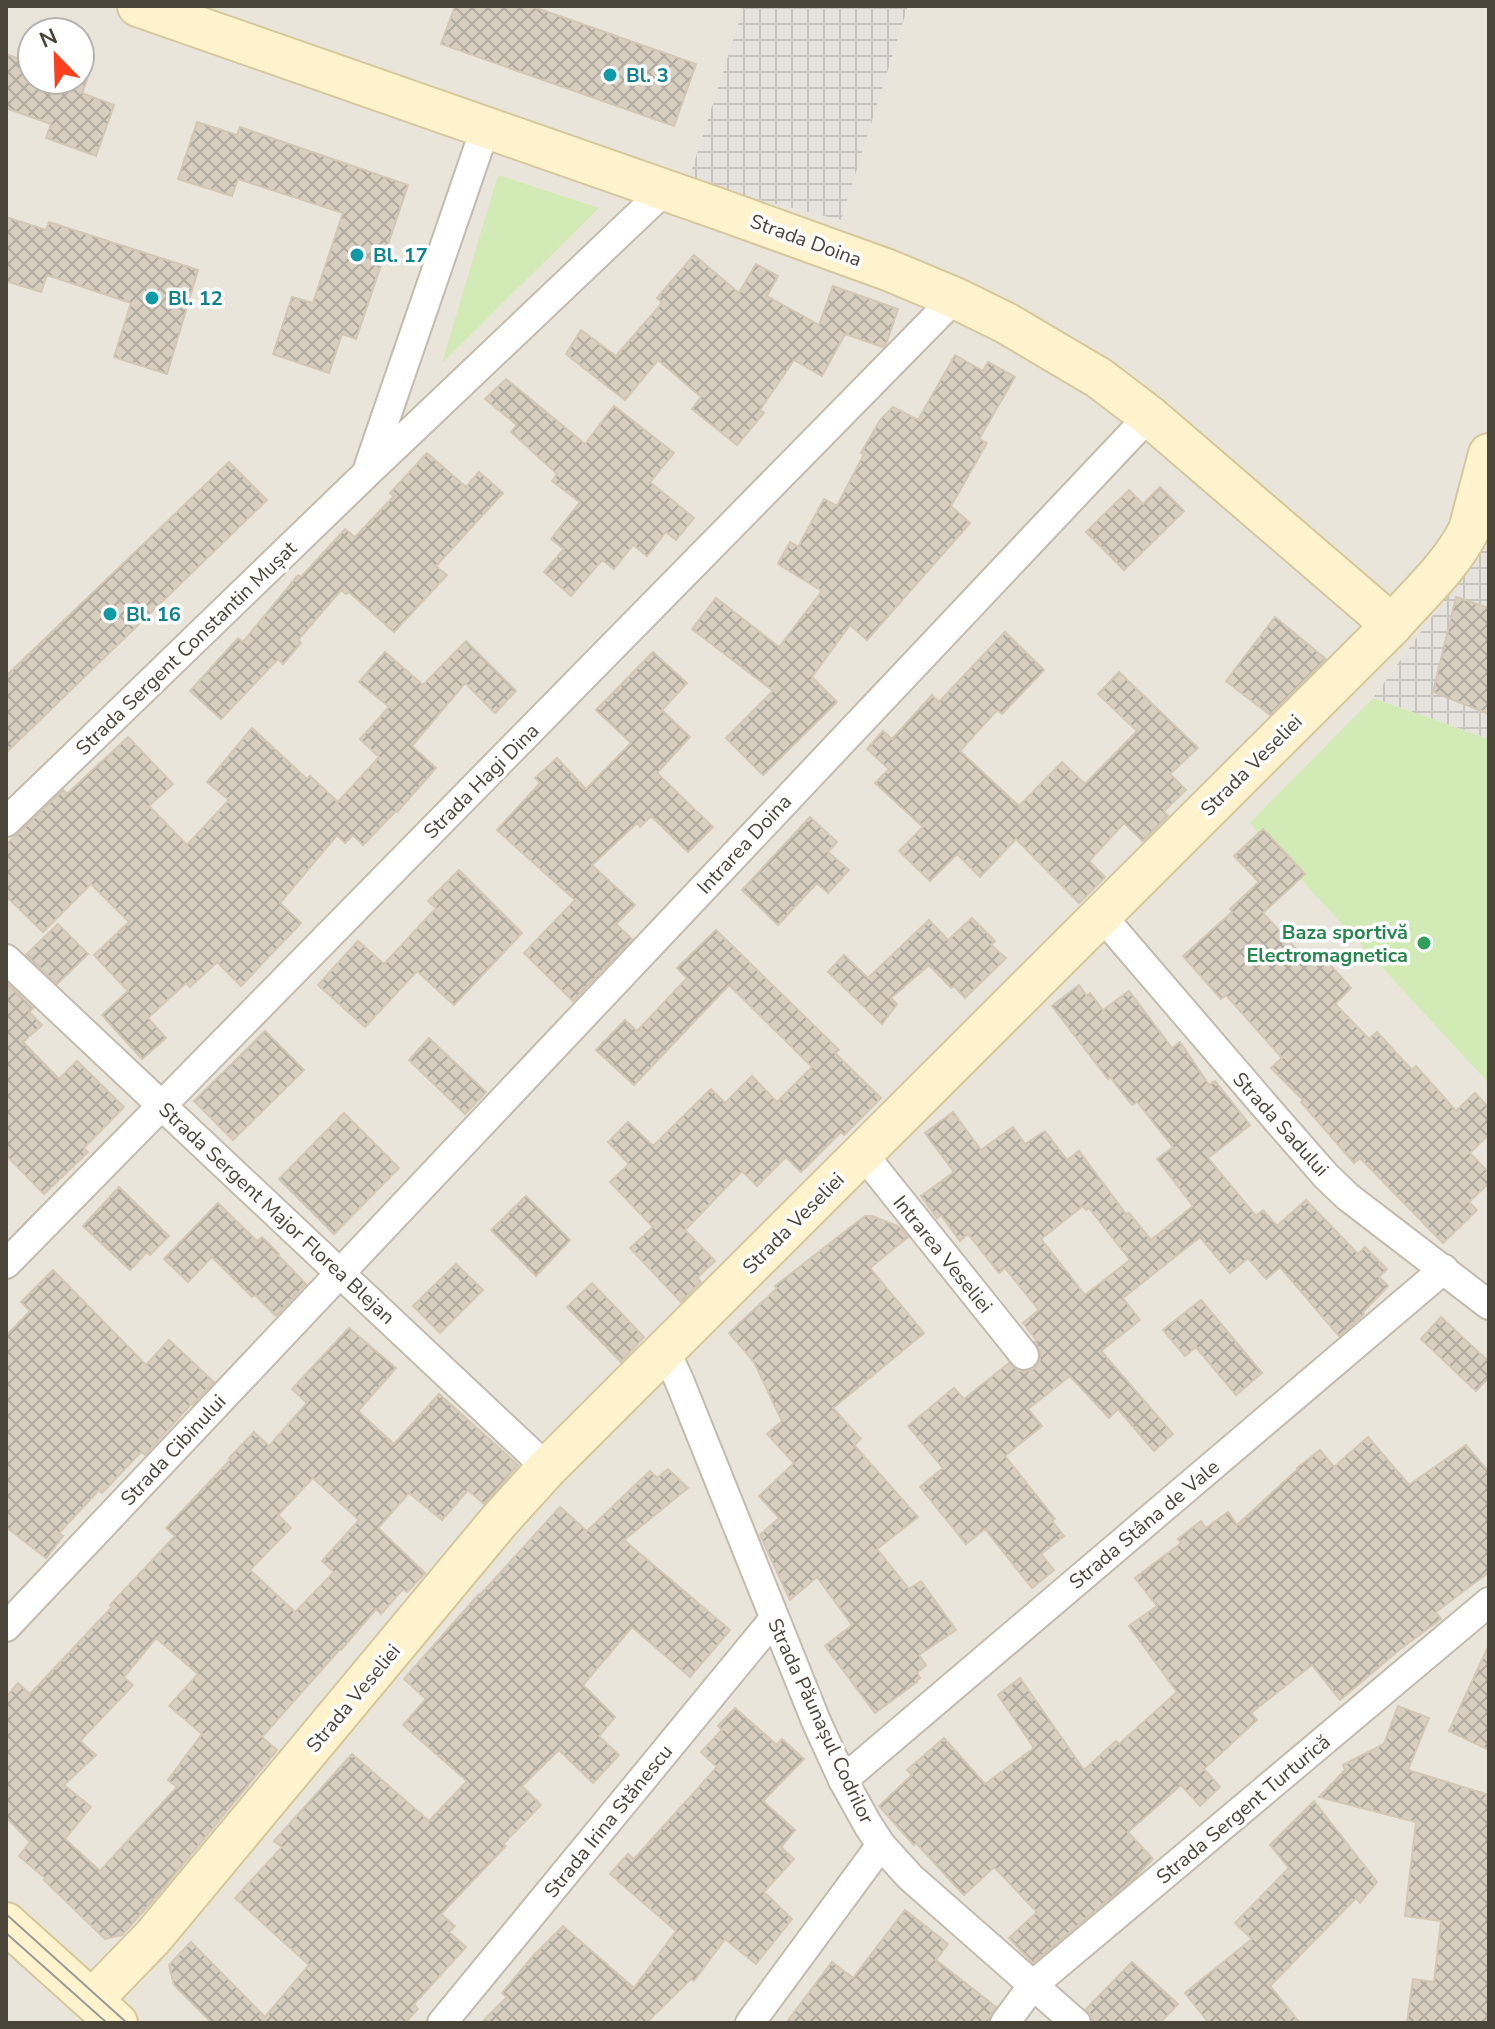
<svg xmlns="http://www.w3.org/2000/svg" width="1495" height="2029" viewBox="0 0 1495 2029" font-family="'Nunito Sans',sans-serif">
	<defs>
		<pattern id="industrial-grid" width="8" height="8" patternUnits="userSpaceOnUse" patternTransform="scale(2)"><rect width="8" height="8" fill="#e6e2dd"/><path d="M0 4h8M4 0v8" fill="none" stroke="#c7c3be"/></pattern>
		<pattern id="building-cross-hatch" width="8" height="8" patternUnits="userSpaceOnUse" patternTransform="scale(2)"><rect width="8" height="8" fill="#d8cfc1"/><path d="M0 0l8 8M0 8l8-8" fill="none" stroke="#b1aa9e"/></pattern>
	</defs>
	<rect width="100%" height="100%" fill="#f6f3ec"/>
	<!-- residential -->
	<path fill="#eae5da" fill-rule="evenodd" d="M6,6H735L743,9L840,220L908,6H1489V454L1446,597L1373,698L1249,823L1489,1084V2023H6ZM32,32H80V80H32Z"/>
	<!-- industrial -->
	<g fill="url(#industrial-grid)">
		<path d="M735,6H908L841,220L688,182L743,9Z"/>
		<path d="M1489,454V739L1373,698L1446,597Z"/>
	</g>
	<!-- green -->
	<g fill="#d2eab5">
		<path d="M498,175L599,208L442,363Z"/>
		<path d="M1373,698L1489,739V1084L1249,823Z"/>
	</g>
	<!-- building -->
	<g fill="url(#building-cross-hatch)" stroke="#d3c7b4" stroke-width="2" fill-rule="evenodd">
		<path d="M455,6H531L696,64L674,126L441,44Z"/>
		<path d="M6,54L32,64V80H87L82,93L114,105L96,156L46,138L51,124L6,108Z"/>
		<path d="M197,122L237,135L240,127L408,185L356,339L342,334L329,373L273,354L292,297L313,303L343,213L238,179L232,196L178,179Z"/>
		<path d="M6,217L46,230L49,222L198,270L167,374L114,357L131,303L47,275L41,292L6,281Z"/>
		<path d="M694,255L739,293L756,264L778,276L767,296L819,325L833,286L898,309L886,344L883,347L845,334L822,376L794,360L760,410L764,413L737,445L692,409L701,397L658,360L625,400L566,354L581,330L616,356L662,303L657,298Z"/>
		<path d="M955,355L983,371L988,362L1015,377L979,439L987,443L951,506L970,523L867,640L850,625L812,677L837,702L763,775L726,738L773,691L692,629L716,598L779,647L822,591L778,564L790,542L798,547L824,499L837,506L864,454L861,453L880,420L893,407L918,420Z"/>
		<path d="M506,379L585,444L614,406L674,453L650,482L694,518L676,540L666,532L647,556L633,545L614,569L602,560L571,596L544,572L564,549L551,539L580,502L552,481L557,474L511,432L517,425L485,399Z"/>
		<path d="M427,453L466,487L479,472L503,493L436,566L447,575L394,632L349,592L346,594L341,590L298,640L301,643L283,664L278,659L221,719L190,691L238,638L243,642L298,575L301,577L345,529L355,537L394,496L390,493Z"/>
		<path d="M229,462L267,500L6,753V676Z"/>
		<path d="M1160,487L1184,511L1124,570L1086,532L1129,490L1143,504Z"/>
		<path d="M1456,597L1489,608V714L1433,692Z"/>
		<path d="M1275,617L1326,659L1270,715L1226,681Z"/>
		<path d="M1005,632L1044,670L1002,714L997,710L960,751L1019,806L1062,762L1085,784L1137,731L1098,694L1119,672L1198,748L1170,774L1186,790L1164,811L1168,816L1143,841L1124,823L1089,861L1105,877L1079,903L1016,839L980,877L957,854L930,881L899,851L923,827L875,783L889,769L867,749L883,731L892,739L932,695L939,702Z"/>
		<path d="M466,641L516,691L495,713L465,683L412,746L436,768L397,812L396,811L363,845L353,835L345,843L337,835L280,903L301,923L241,986L217,962L190,987L186,983L148,1018L166,1038L142,1059L102,1015L128,991L94,955L129,922L91,884L43,932L6,896V845L63,790L67,794L128,737L173,784L149,806L187,845L229,800L207,782L252,728L307,779L310,776L338,802L379,757L360,739L389,707L359,682L385,652L423,685Z"/>
		<path d="M653,652L687,683L662,710L690,737L657,773L713,827L688,852L651,816L640,827L637,823L592,865L635,905L616,924L632,939L573,1001L524,953L575,900L497,830L540,783L535,778L557,758L586,789L631,743L596,710Z"/>
		<path d="M810,817L837,842L828,852L849,870L828,893L817,883L778,925L742,890Z"/>
		<path d="M1263,829L1305,874L1263,913L1312,966L1322,956L1351,988L1335,1004L1369,1039L1377,1032L1412,1070L1416,1066L1456,1111L1475,1093L1489,1108V1134L1470,1153L1489,1173V1183L1469,1202L1477,1210L1443,1243L1360,1158L1354,1163L1301,1102L1303,1100L1271,1068L1282,1058L1226,995L1221,999L1183,956L1232,912L1230,909L1259,882L1234,856Z"/>
		<path d="M459,870L522,933L454,1005L417,971L365,1027L318,985L358,941L384,964L436,908L428,901Z"/>
		<path d="M972,918L995,941L991,945L1006,958L965,998L954,986L951,988L929,965L891,998L897,1004L882,1024L828,972L844,955L868,978L929,920L948,940Z"/>
		<path d="M58,924L88,954L57,984L26,955Z"/>
		<path d="M716,930L839,1050L835,1053L881,1098L844,1135L841,1132L801,1172L786,1157L757,1186L742,1171L685,1230L715,1261L697,1278L701,1282L681,1302L630,1248L653,1227L610,1182L629,1164L608,1142L628,1122L653,1146L711,1089L725,1103L752,1076L777,1102L812,1067L729,985L634,1085L596,1050L625,1020L637,1031L687,978L677,968Z"/>
		<path d="M6,982L33,1008L29,1012L42,1025L23,1042L59,1079L77,1061L124,1107L84,1148L88,1152L44,1194L6,1155Z"/>
		<path d="M1079,985L1087,996L1090,993L1103,1010L1129,991L1172,1048L1180,1042L1209,1085L1215,1081L1250,1125L1208,1158L1256,1216L1263,1210L1277,1226L1306,1200L1358,1254L1365,1247L1387,1269L1379,1277L1388,1286L1363,1312L1364,1314L1339,1336L1280,1267L1266,1279L1248,1258L1230,1273L1200,1237L1123,1298L1140,1320L1101,1351L1173,1434L1154,1451L1118,1409L1109,1418L1070,1376L1028,1409L1042,1426L1005,1456L1055,1519L1052,1521L1064,1536L1041,1554L1054,1570L1032,1588L985,1529L966,1544L920,1487L943,1468L908,1426L954,1388L964,1399L1009,1363L1019,1371L1026,1372L1034,1369L1039,1362L1041,1353L1035,1342L1037,1341L1023,1323L1039,1310L1005,1268L999,1273L968,1234L960,1241L941,1215L937,1218L921,1196L954,1172L925,1133L953,1112L981,1150L1013,1127L1025,1144L1045,1131L1067,1160L1079,1151L1126,1214L1129,1213L1151,1240L1193,1206L1157,1159L1173,1147L1137,1102L1132,1105L1110,1077L1108,1079L1052,1006ZM1083,1206L1086,1210L1089,1208L1130,1260L1085,1295L1041,1239Z"/>
		<path d="M265,1031L304,1070L233,1140L194,1101Z"/>
		<path d="M429,1038L486,1092L465,1114L409,1060Z"/>
		<path d="M344,1113L399,1168L334,1234L279,1179Z"/>
		<path d="M119,1187L169,1236L150,1255L147,1252L130,1270L83,1226Z"/>
		<path d="M526,1196L570,1240L536,1276L491,1230Z"/>
		<path d="M218,1203L257,1241L262,1237L279,1254L278,1255L306,1284L276,1316L255,1295L252,1297L212,1257L188,1282L164,1259Z"/>
		<path d="M865,1216H872L900,1227L908,1237L870,1268L924,1333L833,1408L861,1439L854,1445L918,1517L877,1549L909,1589L921,1581L956,1630L919,1655L926,1665L917,1673L920,1678L916,1681L917,1682L875,1713L825,1646L852,1625L817,1577L790,1600L760,1535L779,1518L759,1496L794,1463L767,1434L782,1421L754,1362L729,1333L777,1288L775,1286Z"/>
		<path d="M456,1264L483,1290L440,1333L413,1306Z"/>
		<path d="M53,1270L146,1365L169,1340L214,1382L193,1404L192,1403L145,1455L141,1452L102,1493L99,1490L59,1533L63,1536L46,1558L6,1527V1336L30,1311L21,1302Z"/>
		<path d="M592,1283L644,1337L621,1362L567,1307Z"/>
		<path d="M1201,1300L1262,1373L1236,1395L1196,1347L1185,1356L1163,1330Z"/>
		<path d="M1441,1317L1489,1362V1377L1476,1391L1421,1339Z"/>
		<path d="M349,1328L396,1368L358,1411L394,1444L439,1394L518,1465L484,1504L468,1490L442,1520L409,1493L378,1528L425,1573L407,1592L403,1589L381,1614L376,1609L341,1650L340,1649L262,1737L277,1750L156,1897L122,1935L105,1939L44,1880L45,1878L19,1856L30,1842L6,1817V1697L18,1683L30,1694L112,1607L110,1605L175,1536L166,1528L231,1459L229,1458L254,1432L269,1446L307,1403L292,1389ZM313,1478L359,1520L322,1561L334,1572L295,1612L250,1570L291,1528L278,1515ZM156,1638L198,1674L169,1706L202,1734L168,1780L177,1787L100,1871L65,1839L91,1807L64,1785L96,1755L80,1741L133,1685L124,1677Z"/>
		<path d="M1368,1437L1409,1485L1466,1445L1489,1472V1572L1436,1612L1441,1619L1399,1650L1340,1700L1312,1665L1251,1713L1257,1720L1204,1769L1220,1787L1200,1806L1181,1785L1128,1832L1153,1859L1134,1878L1033,1963L1009,1938L1037,1912L994,1867L964,1895L916,1843L914,1845L879,1806L912,1775L907,1770L944,1738L985,1784L1034,1748L998,1695L1020,1678L1084,1770L1116,1741L1119,1744L1177,1692L1129,1626L1157,1606L1135,1578L1181,1543L1178,1539L1201,1521L1206,1528L1228,1512L1237,1525L1298,1469L1297,1468L1320,1450L1334,1467Z"/>
		<path d="M668,1469L688,1488L624,1540L730,1630L690,1677L632,1627L583,1685L615,1717L599,1736L619,1755L593,1783L559,1750L522,1786L541,1805L503,1844L506,1846L441,1914L455,1926L449,1932L466,1947L414,2004L418,2009L405,2023H212L174,1985L169,1965L191,1942L265,2017L309,1965L235,1898L282,1847L274,1841L352,1754L429,1821L467,1781L403,1725L426,1699L404,1679L479,1594L480,1595L560,1507L587,1531L650,1471L657,1478Z"/>
		<path d="M1489,1645V1750L1449,1731Z"/>
		<path d="M1398,1706L1429,1718L1408,1770L1489,1795V2023H1407L1413,1979L1434,1982L1441,1921L1405,1916L1416,1822L1319,1797L1345,1770L1343,1765L1384,1744Z"/>
		<path d="M735,1708L777,1745L782,1739L804,1759L763,1801L795,1830L781,1847L794,1859L764,1892L792,1919L756,1964L725,1939L694,1981L691,1979L646,2023H481L507,1997L502,1993L533,1956L563,1926L634,1988L676,1931L610,1874L628,1854L634,1859L717,1767L701,1752L722,1730L718,1726Z"/>
		<path d="M1314,1801L1377,1882L1360,1903L1356,1898L1270,1986L1300,2023H1209L1185,1993L1252,1939L1235,1923L1289,1868L1270,1845Z"/>
		<path d="M905,1910L948,1944L936,1960L996,2007L991,2014L988,2023H786L832,1962L853,1978Z"/>
		<path d="M1132,1962L1178,2004L1160,2023H1093L1092,2017L1086,2009Z"/>
	</g>
	<g fill="none" stroke-linecap="round" stroke-linejoin="round">
		<defs>
			<g id="street">
				<path d="M369,466L486,126"/>
				<path d="M6,822L367,473L665,190"/>
				<path d="M1101,915L1264,1105L1326,1176L1348,1197L1489,1305"/>
				<path d="M6,959L547,1468"/>
				<path d="M863,1154L1024,1355"/>
				<path d="M6,1264L955,298"/>
				<path d="M665,1350L679,1380L816,1721L843,1780L868,1825L881,1845L910,1877L1076,2023"/>
				<path d="M6,1627L1149,416"/>
				<path d="M843,1780L1444,1269"/>
				<path d="M442,2023L774,1619"/>
				<path d="M750,2023L881,1845"/>
				<path d="M1005,2023L1033,1985L1489,1602"/>
			</g>
			<g id="secondary">
				<path d="M138,6L719,209L888,270L955,298L1006,323L1099,378L1149,416L1392,625"/>
				<path d="M6,1923L117,2023"/>
				<path d="M92,2000L153,1937L499,1521L547,1468L1392,625C1418,595 1451,566 1469,530L1489,454"/>
			</g>
		</defs>
		<!-- street casing -->
		<use href="#street" stroke="#c2bbae" stroke-width="32"/>
		<!-- secondary casing -->
		<use href="#secondary" stroke="#d6c79b" stroke-width="44"/>
		<!-- street -->
		<use href="#street" stroke="#fff" stroke-width="28"/>
		<!-- secondary -->
		<use href="#secondary" stroke="#fff3cd" stroke-width="40"/>
		<!-- tram -->
		<g stroke="#9a9a9a" stroke-width="2">
			<path d="M6,1914L127,2023"/>
			<path d="M6,1933L107,2023"/>
		</g>
	</g>
	<!-- markers -->
	<g fill="#0f9aa8" stroke="#fff" stroke-width="3">
		<circle cx="610" cy="75" r="8"/>
		<circle cx="357" cy="255" r="8"/>
		<circle cx="152" cy="298" r="8"/>
		<circle cx="110" cy="614" r="8"/>
	</g>
	<circle fill="#2e9e5b" stroke="#fff" stroke-width="3" cx="1424" cy="943" r="8"/>
	<g text-anchor="middle" stroke-width="7" stroke-linejoin="round" paint-order="stroke">
		<!-- culture labels -->
		<g font-size="20" font-weight="bold" fill="#0d838f" stroke="#fff" text-anchor="start">
			<text x="626" y="82">Bl. 3</text>
			<text x="373" y="262">Bl. 17</text>
			<text x="168" y="305">Bl. 12</text>
			<text x="126" y="621">Bl. 16</text>
		</g>
		<!-- street labels -->
		<g font-size="20" fill="#4b4439" stroke="#fff">
			<text transform="translate(806 240) rotate(20)" y="7">Strada Doina</text>
			<text transform="translate(186 648) rotate(-44)" y="7">Strada Sergent Constantin Mușat</text>
			<text transform="translate(1251 765) rotate(-45)" y="7">Strada Veseliei</text>
			<text transform="translate(481 781) rotate(-45)" y="7">Strada Hagi Dina</text>
			<text transform="translate(744 844) rotate(-47)" y="7">Intrarea Doina</text>
			<text transform="translate(1281 1124) rotate(48)" y="7">Strada Sadului</text>
			<text transform="translate(277 1213) rotate(43)" y="7">Strada Sergent Major Florea Blejan</text>
			<text transform="translate(793 1223) rotate(-45)" y="7">Strada Veseliei</text>
			<text transform="translate(943 1254) rotate(51)" y="7">Intrarea Veseliei</text>
			<text transform="translate(173 1450) rotate(-47)" y="7">Strada Cibinului</text>
			<text transform="translate(1144 1524) rotate(-40)" y="7">Strada Stâna de Vale</text>
			<text transform="translate(353 1698) rotate(-50)" y="7">Strada Veseliei</text>
			<text transform="translate(821 1721) rotate(65)" y="7">Strada Păunașul Codrilor</text>
			<text transform="translate(1243 1809) rotate(-40)" y="7">Strada Sergent Turturică</text>
			<text transform="translate(608 1821) rotate(-51)" y="7">Strada Irina Stănescu</text>
		</g>
		<!-- leisure labels -->
		<g font-size="20" font-weight="bold" fill="#27864d" stroke="#fff" text-anchor="end">
			<text x="1408" y="939">Baza sportivă<tspan x="1408" dy="23">Electromagnetica</tspan></text>
		</g>
	</g>
	<!-- border -->
	<rect width="1495" height="2029" fill="none" stroke="#4b4439" stroke-width="16"/>
	<!-- north arrow -->
	<g transform="translate(56 56) rotate(337)"><circle r="38" fill="#ffffff" stroke="#b7b4b0" stroke-width="2"/>
	<path d="M0-6L14 30L0 20L-14 30Z" fill="#fc3f1d"/>
	<text y="-12" font-size="22" font-weight="bold" text-anchor="middle" fill="#4b4439">N</text>
	</g>
</svg>
